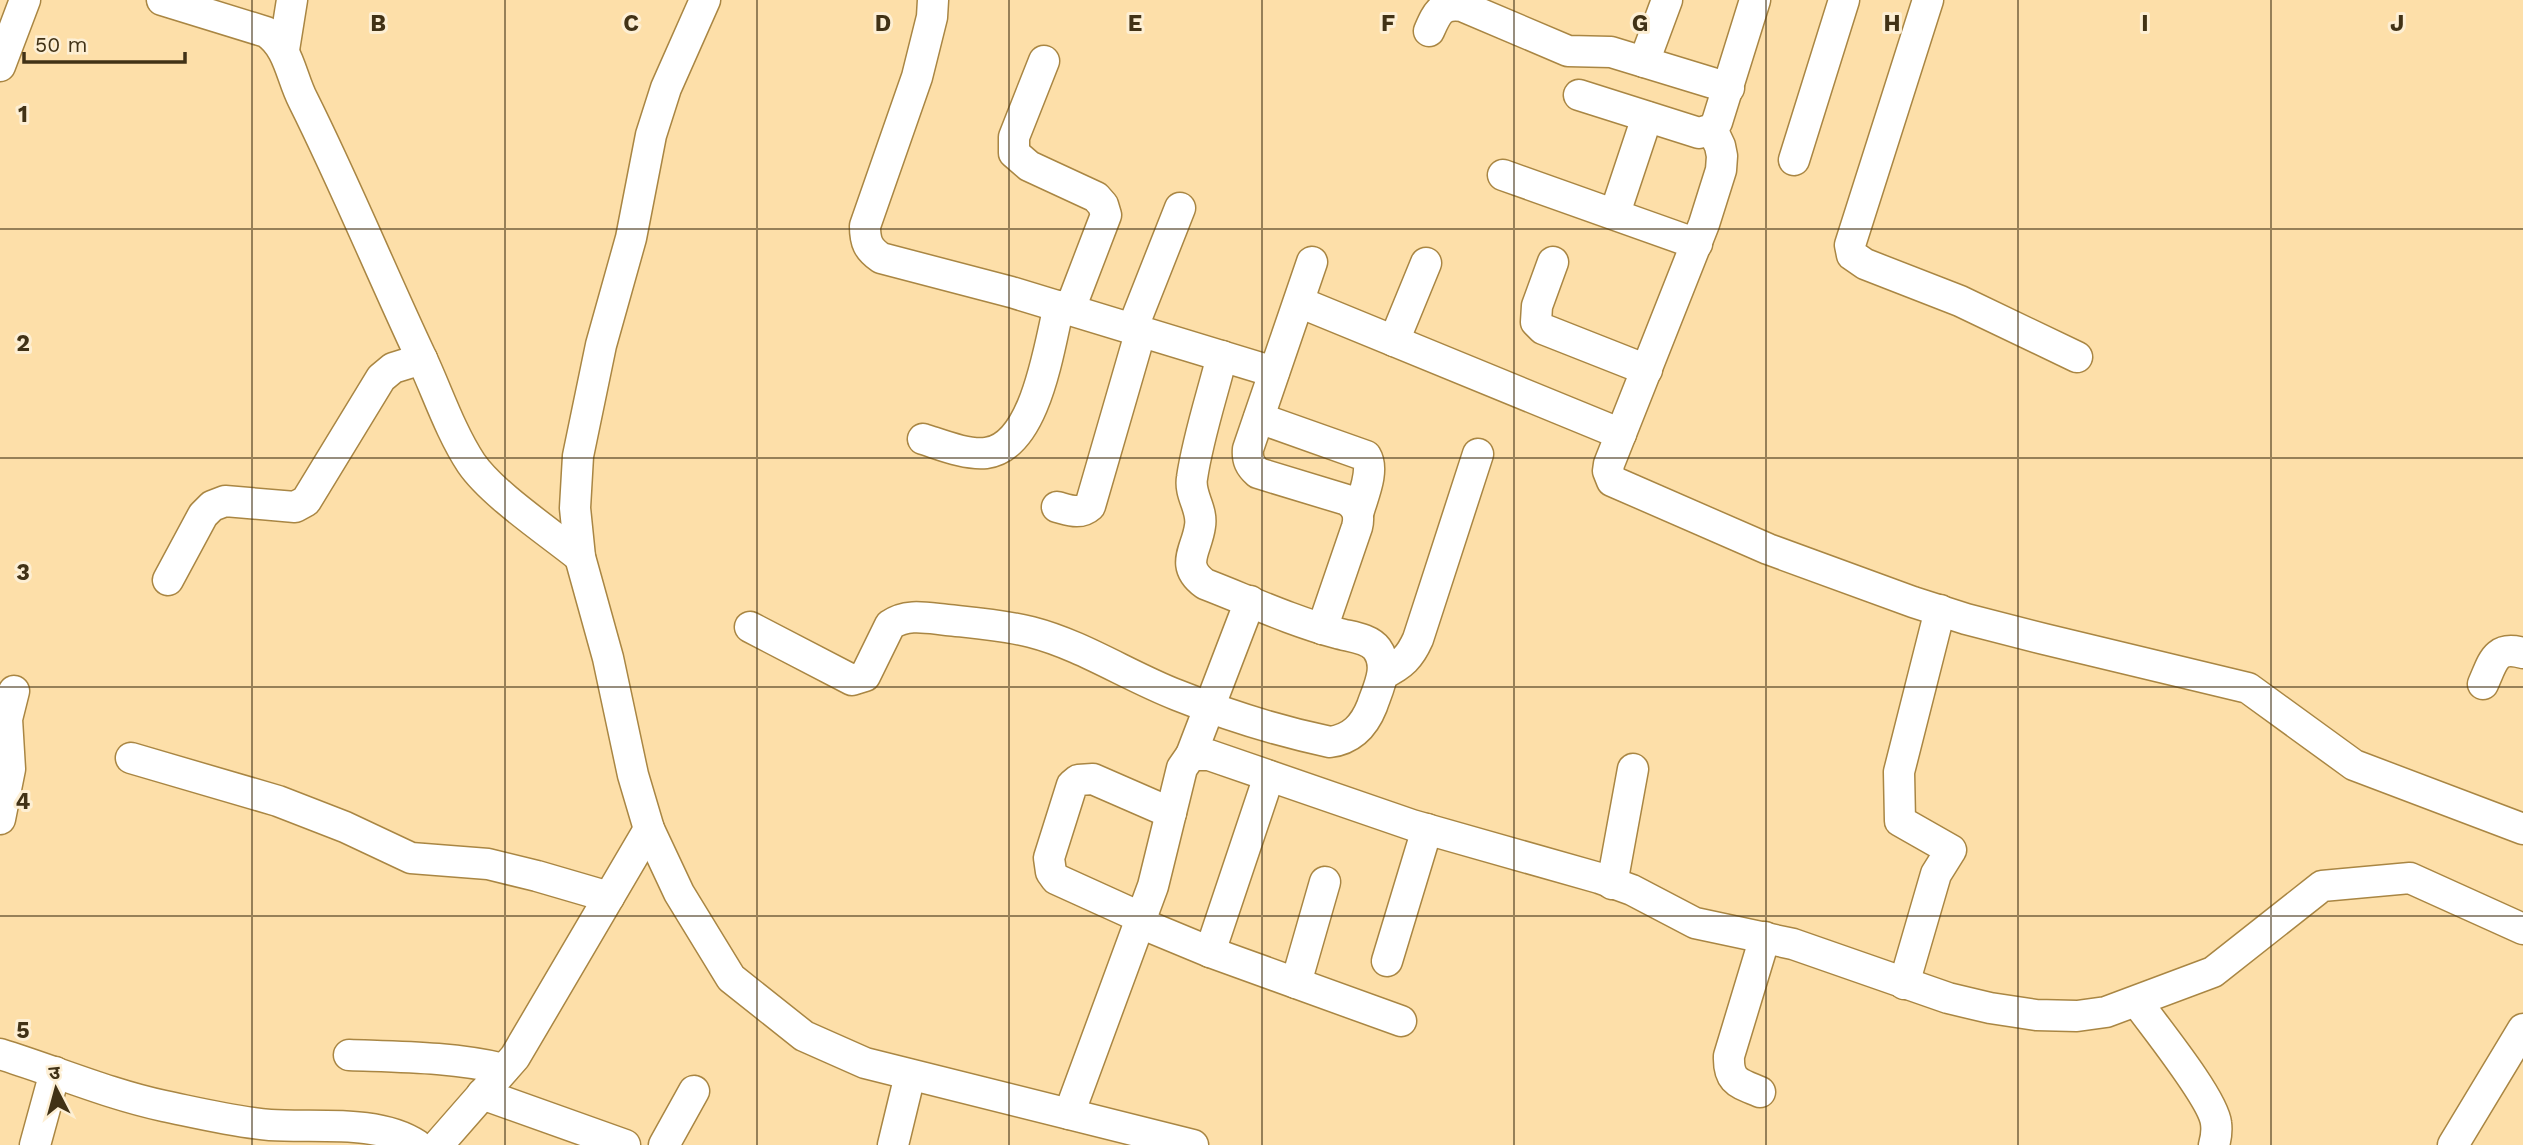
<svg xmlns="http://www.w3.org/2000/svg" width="2523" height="1145" viewBox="0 0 2523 1145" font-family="'Work Sans','Noto Sans Devanagari',sans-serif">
	<rect width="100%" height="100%" fill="#fddfa9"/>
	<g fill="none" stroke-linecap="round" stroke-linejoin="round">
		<defs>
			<g id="minor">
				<path d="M162,0L266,32C289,47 291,77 303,100C345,184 381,272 421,357C437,391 450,431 471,463C492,494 549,532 580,557"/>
				<path d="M705,0L666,88L651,135L631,238L601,345L578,456L575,508L580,557L608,658L633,775L649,829L679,893L731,978L804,1036L865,1063L1193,1145"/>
				<path d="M933,0L932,17L917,77L865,226C865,242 868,249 881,258L1011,292L1274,372"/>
				<path d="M1928,0L1850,245L1852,255L1865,264L1960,301L2077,357"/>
				<path d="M1429,31C1437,13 1441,3 1462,6L1568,51L1611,52L1729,88"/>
				<path d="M284,50L292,0"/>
				<path d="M1044,61L1014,137V153L1029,166L1096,197L1103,205L1106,215L1070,309"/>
				<path d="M1644,62L1667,0"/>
				<path d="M0,66L25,0"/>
				<path d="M1579,95L1699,133L1712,129L1717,122L1755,0"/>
				<path d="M1712,129L1720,146L1722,156L1721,170L1704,224L1609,464L1608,471L1612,481L1768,549L1913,602L1966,619L2044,639L2248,688L2354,765L2523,829"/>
				<path d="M1794,160L1844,0"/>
				<path d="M1503,175L1697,244"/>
				<path d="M1615,213L1647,117"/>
				<path d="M1312,262L1248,449C1247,460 1250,466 1258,473L1347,500C1357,507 1360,515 1357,527L1322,629"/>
				<path d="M1553,262L1537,306L1536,322L1543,329L1647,370"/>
				<path d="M1299,302L1621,434"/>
				<path d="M1133,327L1180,208"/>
				<path d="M1394,341L1426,263"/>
				<path d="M1259,418L1366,456C1375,471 1362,498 1358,514"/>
				<path d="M923,439C942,445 966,455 986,453C1036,447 1049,346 1059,306"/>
				<path d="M1057,507C1069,510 1080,515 1090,506L1141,330"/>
				<path d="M168,580L203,515L212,506L225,501L295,507L306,501L381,378L393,368L422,359"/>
				<path d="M750,627L852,680L865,676L890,625C907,613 927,618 947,620C975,623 1003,625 1031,632C1082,645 1128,676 1177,695C1227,715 1278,731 1330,742C1352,739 1364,726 1372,706C1378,688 1390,667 1377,649C1369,638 1350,637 1337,633C1292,621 1249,601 1205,584C1179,565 1197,550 1200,526C1203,509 1189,495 1192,478C1198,437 1212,396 1222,356"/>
				<path d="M1383,674C1402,665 1410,657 1418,639L1478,454"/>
				<path d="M2483,684C2493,662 2495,645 2523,653"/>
				<path d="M1191,755L1250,601"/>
				<path d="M131,758L278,801L345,827L411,858L488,864L537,876L609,897"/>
				<path d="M0,819L10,769L7,719L14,691"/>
				<path d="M1612,884L1633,769"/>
				<path d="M1142,918L1056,879L1051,872L1049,858L1072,785L1078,780L1093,779L1171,813"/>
				<path d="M1140,923L1210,952L1401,1021"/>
				<path d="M1210,952L1269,776"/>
				<path d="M1387,961L1427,829"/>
				<path d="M1296,983L1325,882"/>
				<path d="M1904,984L1936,874L1951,850L1900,821L1899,772L1940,610"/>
				<path d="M2137,1002C2154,1026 2213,1098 2216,1123C2217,1130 2216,1138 2214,1145"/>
				<path d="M0,1054C55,1071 108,1094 164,1106C198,1113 235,1122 270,1125C315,1128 378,1119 417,1145"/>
				<path d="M349,1055C402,1057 453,1057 504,1069"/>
				<path d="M1760,1092C1739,1083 1728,1082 1729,1056L1765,937"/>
				<path d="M482,1094L625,1145"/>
				<path d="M1069,1114L1153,886L1182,768L1191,755H1209L1412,825L1599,878L1632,890L1695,923L1793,944L1948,998L1990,1008L2036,1015L2077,1016L2106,1012L2213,972L2322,886L2410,878L2523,929"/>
				<path d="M35,1145L55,1072"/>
				<path d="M438,1145L515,1057L649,829"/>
				<path d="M664,1145L694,1091"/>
				<path d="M893,1145L910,1075"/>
				<path d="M2453,1145L2523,1029"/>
			</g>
		</defs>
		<!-- minor casing -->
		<use href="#minor" stroke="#a98643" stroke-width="33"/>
		<!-- minor -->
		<use href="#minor" stroke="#fff" stroke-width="30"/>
	</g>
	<!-- grid -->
	<path fill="none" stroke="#413216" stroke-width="2" stroke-opacity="0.55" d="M252,0V1145M505,0V1145M757,0V1145M1009,0V1145M1262,0V1145M1514,0V1145M1766,0V1145M2018,0V1145M2271,0V1145M0,229H2523M0,458H2523M0,687H2523M0,916H2523"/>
	<g font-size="23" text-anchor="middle" font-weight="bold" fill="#413216" stroke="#fdefd4" stroke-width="6" stroke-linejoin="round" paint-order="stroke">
		<text x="378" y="31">B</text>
		<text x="631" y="31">C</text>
		<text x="883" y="31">D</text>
		<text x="1135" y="31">E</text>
		<text x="1388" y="31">F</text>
		<text x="1640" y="31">G</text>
		<text x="1892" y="31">H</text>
		<text x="2145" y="31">I</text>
		<text x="2397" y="31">J</text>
		<text x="23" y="122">1</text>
		<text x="23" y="351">2</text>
		<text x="23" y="580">3</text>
		<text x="23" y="809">4</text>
		<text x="23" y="1038">5</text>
	</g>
	<!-- north arrow -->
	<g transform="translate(56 1089) rotate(354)" stroke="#fdefd4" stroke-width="5" paint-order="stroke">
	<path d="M0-5L12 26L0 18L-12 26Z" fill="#413216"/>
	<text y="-10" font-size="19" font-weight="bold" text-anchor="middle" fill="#413216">उ</text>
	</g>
	<!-- scale -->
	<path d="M24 52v10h161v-10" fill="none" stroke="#413216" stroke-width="3.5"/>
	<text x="35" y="52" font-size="21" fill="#413216" stroke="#fdefd4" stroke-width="5" paint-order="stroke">50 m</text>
</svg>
